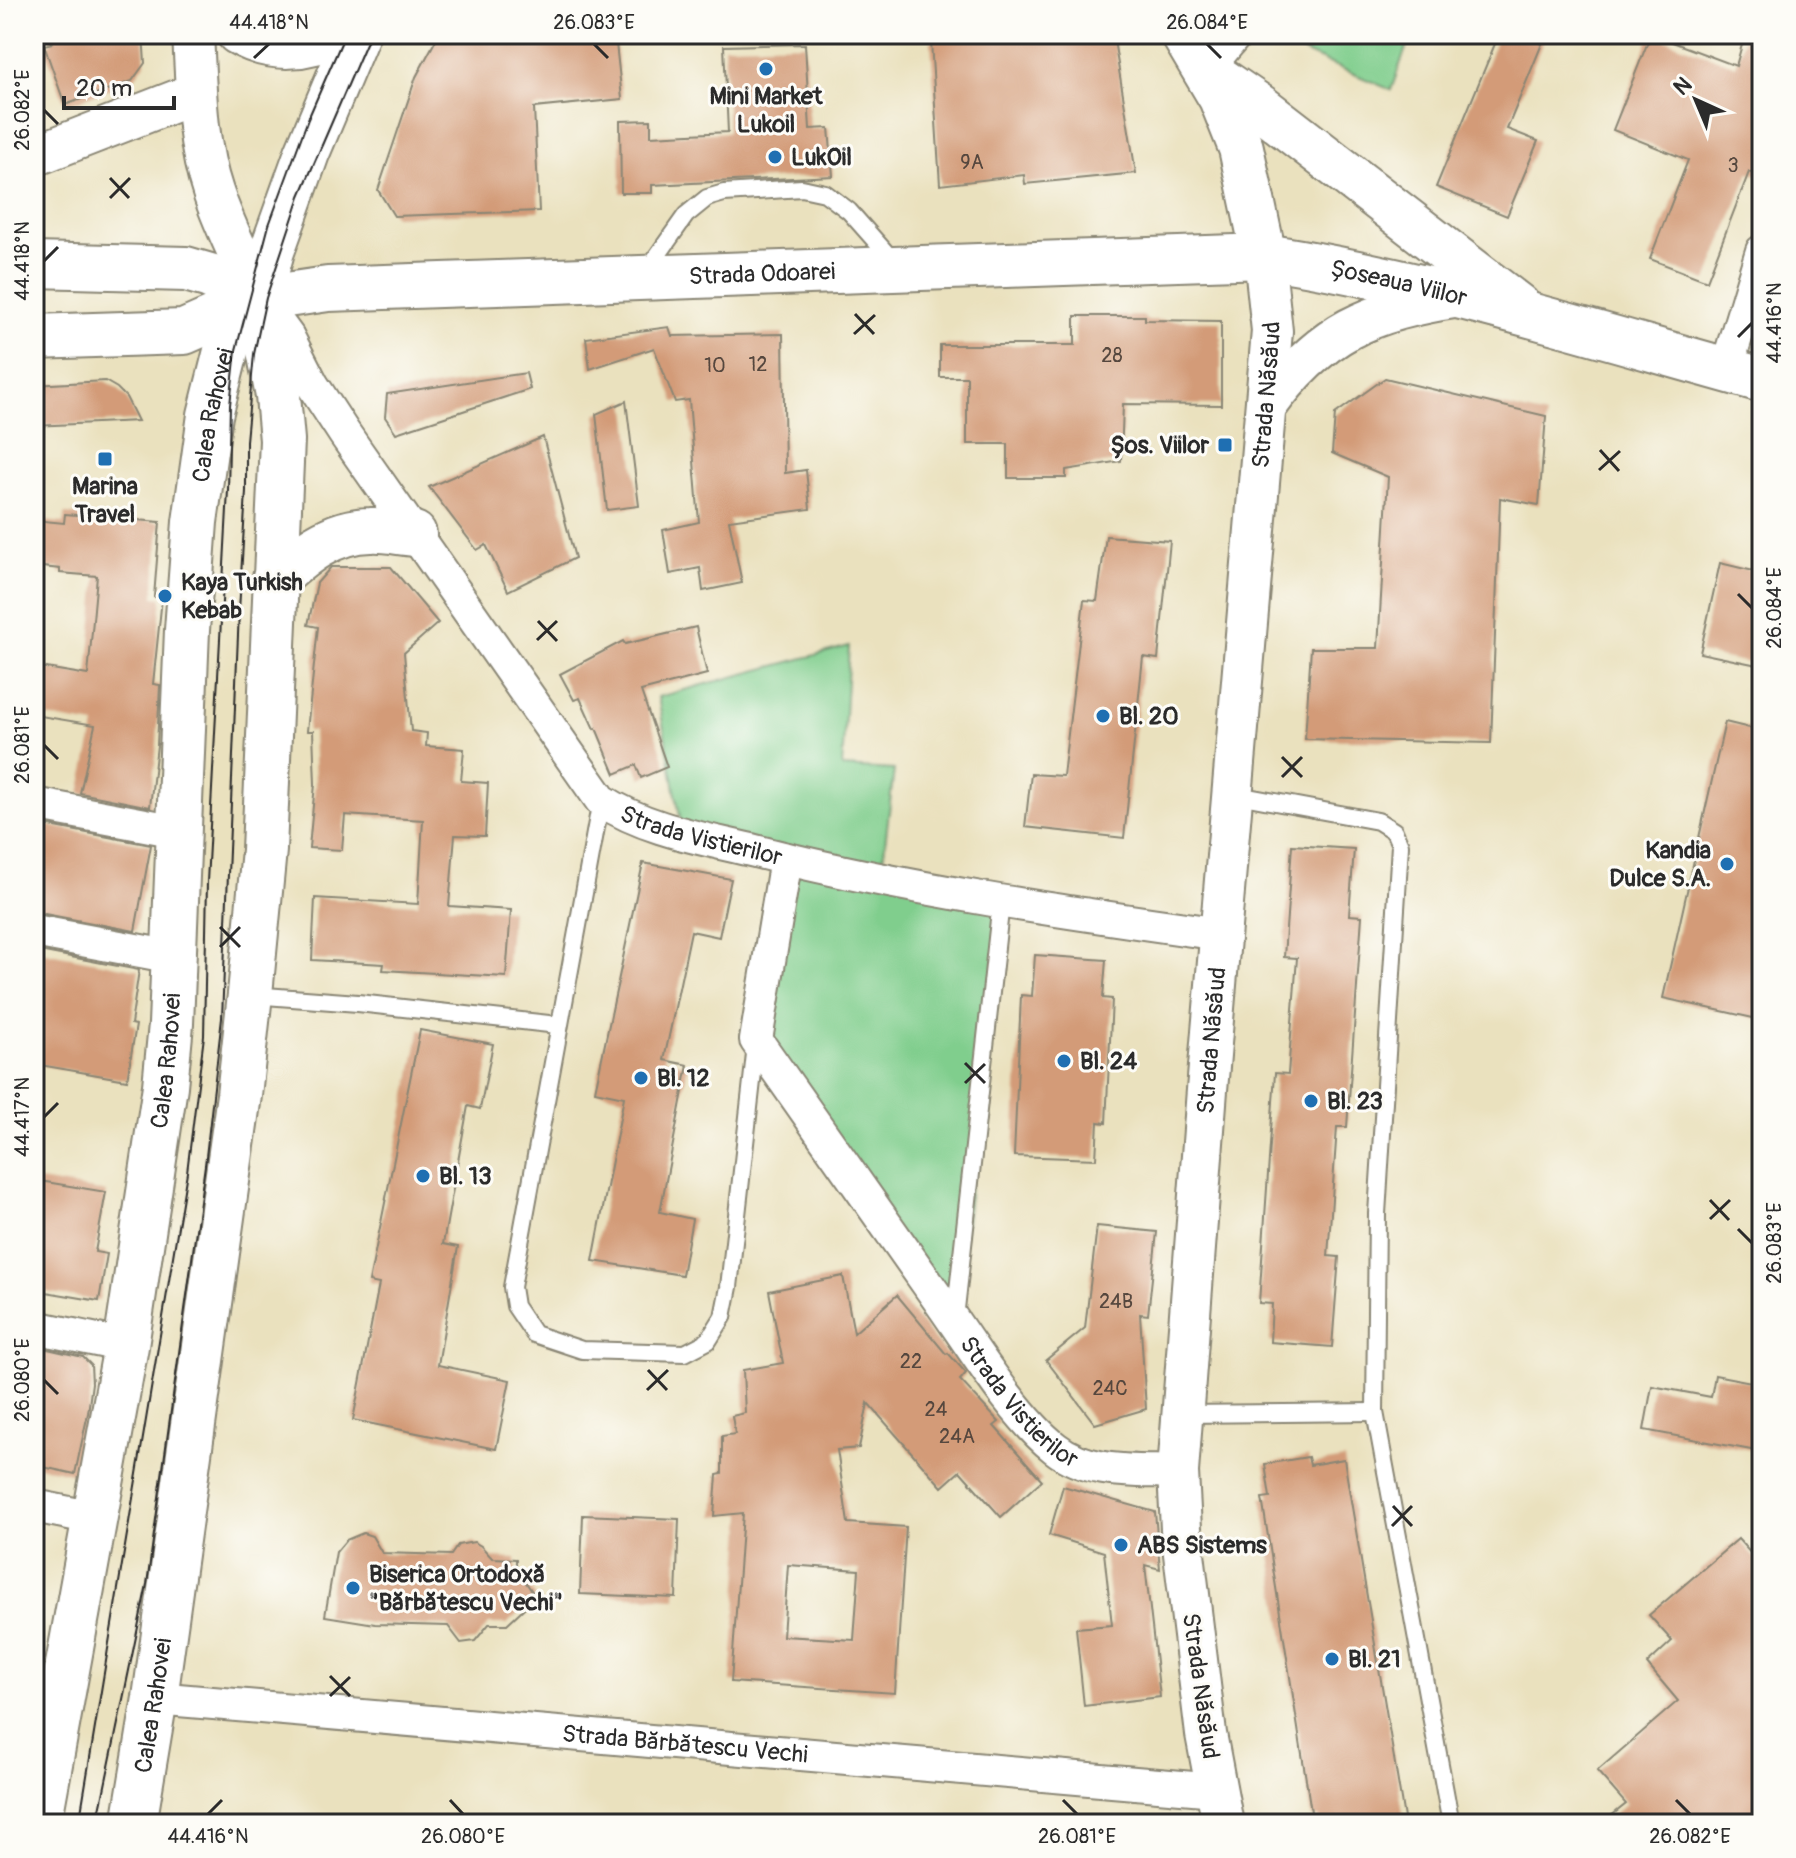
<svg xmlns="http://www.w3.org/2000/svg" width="1796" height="1858" viewBox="0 0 1796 1858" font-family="Pangolin,sans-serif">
	<rect width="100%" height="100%" fill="#fdfcf7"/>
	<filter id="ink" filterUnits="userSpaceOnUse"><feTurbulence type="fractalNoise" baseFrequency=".0125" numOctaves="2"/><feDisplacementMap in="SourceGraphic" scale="16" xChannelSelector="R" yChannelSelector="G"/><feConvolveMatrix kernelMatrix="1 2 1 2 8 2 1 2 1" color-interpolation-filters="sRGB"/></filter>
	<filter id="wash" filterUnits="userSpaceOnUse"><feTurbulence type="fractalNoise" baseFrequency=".006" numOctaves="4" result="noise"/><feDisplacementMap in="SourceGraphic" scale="32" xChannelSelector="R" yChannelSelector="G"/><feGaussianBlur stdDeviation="1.8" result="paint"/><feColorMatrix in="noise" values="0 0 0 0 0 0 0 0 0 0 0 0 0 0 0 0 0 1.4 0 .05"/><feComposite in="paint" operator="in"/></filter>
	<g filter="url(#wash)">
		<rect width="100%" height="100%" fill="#eae1be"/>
		<!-- green -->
		<g fill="#80ce8d" stroke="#567c5c" stroke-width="2">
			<path d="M1302,34H1411L1391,90L1296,49Z"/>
			<path d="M849,646L842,767L894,770L881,878L1001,902L955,1322L756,1040L786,860L683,833L658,697Z"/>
		</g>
		<g id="blocks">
			<!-- building -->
			<g fill="#d39b78" fill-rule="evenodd">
				<path d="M48,34H143L145,63L132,81L65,105L44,45L52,43Z"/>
				<path d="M439,34H615L622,99L534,108L539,211L394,216L378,190L416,77Z"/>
				<path d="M959,34H1113L1136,173L1025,184L1024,175L940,185L931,41Z"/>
				<path d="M1499,34H1546L1507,129L1538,141L1507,216L1436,187Z"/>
				<path d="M1651,34L1736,66L1745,34H1762V159L1758,175L1749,172L1707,281L1650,259L1688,160L1613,130Z"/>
				<path d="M805,44L810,129L829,128L833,176L652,185V193H621L620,121L651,120V136L728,132L724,46Z"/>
				<path d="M1075,316H1145V320L1221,321V405L1123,404L1121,461L1066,470V478H1008V444H967V377H940V345H1075Z"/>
				<path d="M669,327L672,336L783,334L785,473L806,470L810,509L729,520L742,583L703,591L700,568L670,574L663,530L699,522L689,400L675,402L654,348L590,369L586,338Z"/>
				<path d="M526,373L530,389L396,433L385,417L387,394Z"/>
				<path d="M1385,378L1546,416L1539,505L1500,498L1491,743L1305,739L1311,648H1378L1388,477L1332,453L1335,414Z"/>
				<path d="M105,381L117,388L126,397L138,421L34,426V385Z"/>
				<path d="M626,401L639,506L607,510L596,414Z"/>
				<path d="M543,437L575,558L508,591L486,545L477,550L429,487Z"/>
				<path d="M65,514L160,522L154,597L162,598L153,684L160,685L157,745L150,807L80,793L95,725L34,715V666L88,675L97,576L60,573V569L34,566V520L64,523Z"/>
				<path d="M1106,536L1170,541L1158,659L1143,657L1124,838L1025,827L1031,774L1063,776L1084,600L1097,601Z"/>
				<path d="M1720,563L1762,573V666L1700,653Z"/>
				<path d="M331,567H391L438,623L404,653L411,731L427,733L426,746L464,749L461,781L488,783L485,836L455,835L449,906L511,910L506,977L383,970L384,964L312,960L315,898L418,904L423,820L345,815L342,850L309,848L315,784L313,731H307L318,627L308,625L317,583Z"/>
				<path d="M696,627L707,674L641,691L667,767L641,778L636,765L615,774L596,728L594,729L580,698L574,700L560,674L623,641L625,644Z"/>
				<path d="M1725,722L1762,731V1020L1663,998Z"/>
				<path d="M34,823L151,845L135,931L34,912Z"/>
				<path d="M1292,845L1354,849L1349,915L1362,916L1347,1127H1337L1328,1256L1339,1257L1332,1347L1270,1342L1272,1304L1259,1303L1275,1073L1288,1074L1297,958L1284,957Z"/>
				<path d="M643,863L731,879L719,937L691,931L664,1060L688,1065L660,1212L692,1219L682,1275L593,1261L624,1097L595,1091Z"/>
				<path d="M34,950L139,970L131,1024L136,1025L127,1080L34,1064Z"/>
				<path d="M1035,955L1106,960L1103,998L1112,999L1106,1123L1098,1122L1096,1159L1014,1156L1021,995L1032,996Z"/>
				<path d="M420,1030L493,1044L480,1109L468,1106L443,1244L458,1247L438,1365L510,1380L496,1449L353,1420L379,1284L369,1282Z"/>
				<path d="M34,1180L106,1192L95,1252L107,1254L99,1301L34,1290Z"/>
				<path d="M1097,1226L1157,1232L1148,1315L1140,1314L1146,1409L1095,1424L1046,1360L1085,1328Z"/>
				<path d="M843,1276L854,1333L897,1295L946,1354L948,1353L966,1373L960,1380L999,1422L994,1426L1042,1480L1001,1517L960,1471L942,1487L868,1403L859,1448L837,1450L848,1523L906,1527L895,1693L731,1682L743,1513L714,1516L717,1475L722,1474V1436L735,1434L732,1416L745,1413L743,1370L783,1363L769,1291ZM788,1565L859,1570L854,1640L783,1636Z"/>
				<path d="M34,1346L83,1357L91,1365L92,1383L88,1413L75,1474L34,1465Z"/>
				<path d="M1715,1375L1762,1384V1452L1644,1430L1652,1386L1711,1397Z"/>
				<path d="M1308,1457L1310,1465L1344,1459L1405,1824H1320L1319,1817L1312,1818L1262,1498L1270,1497L1265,1464Z"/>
				<path d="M1063,1486L1155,1512L1160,1569L1145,1565L1160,1697L1084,1706L1076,1628L1112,1625L1104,1552L1049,1535Z"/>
				<path d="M583,1515L679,1519L676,1598L580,1594Z"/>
				<path d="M363,1533L372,1536L382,1553L451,1555L458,1545L474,1542L481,1546L492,1558L516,1559V1568L536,1597L507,1624H489L475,1641L461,1643L448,1626L375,1624L325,1616L336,1552L346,1540Z"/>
				<path d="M1738,1539L1762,1566V1824H1601L1626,1804L1597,1771L1678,1701L1647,1664L1672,1641L1649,1615Z"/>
			</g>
		</g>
	</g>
	<g filter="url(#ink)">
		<use href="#blocks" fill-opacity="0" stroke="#8a8674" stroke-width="2"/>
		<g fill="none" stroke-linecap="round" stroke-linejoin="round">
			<defs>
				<g id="service">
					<path d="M645,273L686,215L707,198L724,193L802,188L825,193L849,211L895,263"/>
					<path d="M1232,794L1378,821L1394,831L1400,845L1377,1214L1375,1412L1451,1824"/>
					<path d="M601,800L512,1287L515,1306L534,1334L582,1350L685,1353L708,1341L723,1317L729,1287L756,1045"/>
					<path d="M252,995L358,1003L558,1025"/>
					<path d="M955,1318L1001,902"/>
					<path d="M1182,1414L1375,1412"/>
				</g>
				<g id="minor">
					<path d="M1206,70L1236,34"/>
					<path id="s1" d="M266,307L288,337L312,384L344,433L601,800C647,830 702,838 755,851C908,890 1064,912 1220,934"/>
					<path d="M1726,370L1762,251"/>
					<path d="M34,804L177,831"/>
					<path id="s2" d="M786,859L756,1040C820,1130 883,1220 946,1310C974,1350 1017,1419 1055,1448C1089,1475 1137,1470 1178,1472"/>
					<path d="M34,931L173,957"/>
					<path d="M34,1327L126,1346"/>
					<path d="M34,1506L94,1518"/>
					<path id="s3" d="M155,1698L1216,1790"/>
				</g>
				<g id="tertiary">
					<path d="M193,34C196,87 196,142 213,192C225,228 244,264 259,299"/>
					<path d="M237,34C270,54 308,51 341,34"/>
					<path d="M34,156L196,93"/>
					<path d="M1266,407C1321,331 1369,311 1460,297"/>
					<path id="s4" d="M1223,1824L1206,1734L1181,1529L1178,1472L1207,1090L1272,331L1264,256"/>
				</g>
				<g id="primary">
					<path d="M1183,34L1221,98L1241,148L1264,256"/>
					<path d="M1206,70L1259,106L1518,306"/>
					<path d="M34,265L186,269L210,276L259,299"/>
					<path id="s5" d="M34,337L184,332L259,299L328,289L1264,256C1433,282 1598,335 1762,380"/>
					<path d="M274,581C301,556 331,530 371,530C385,529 400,533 414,534"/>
					<path id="s6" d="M39,1824L126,1346L165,1086L171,1024L187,630L195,522L210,415L228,343L259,299L272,251L307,153L357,34"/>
					<path id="s7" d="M134,1824L155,1698L239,1095L250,994L264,850L282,440L278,396L259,299"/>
				</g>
			</defs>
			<!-- service casing -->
			<use href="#service" stroke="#8a8674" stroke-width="20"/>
			<!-- minor casing -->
			<use href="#minor" stroke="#8a8674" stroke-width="36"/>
			<!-- tertiary casing -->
			<use href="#tertiary" stroke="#8a8674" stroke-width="44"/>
			<!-- primary casing -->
			<use href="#primary" stroke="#8a8674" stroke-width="48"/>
			<!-- service -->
			<use href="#service" stroke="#fff" stroke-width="16"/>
			<!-- minor -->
			<use href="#minor" stroke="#fff" stroke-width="32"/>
			<!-- tertiary -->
			<use href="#tertiary" stroke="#fff" stroke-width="40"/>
			<!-- primary -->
			<use href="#primary" stroke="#fff" stroke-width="44"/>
			<!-- tram -->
			<g stroke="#2b2b2b" stroke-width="2">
				<path d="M79,1824L187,1172L204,1036L207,882L228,490L230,405L236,350L269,225L308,119L345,34"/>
				<path d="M97,1824L147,1584L205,1165L222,1018L239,611L246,491V441L254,354L266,298L300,196L370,34"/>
			</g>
		</g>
	</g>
	<!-- ticks -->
	<path fill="none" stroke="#2b2b2b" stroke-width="3" d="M594,44L608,58M1207,44L1221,58M254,58L269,44M44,110L58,124M110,178L129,198M110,198L130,178M44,261L58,247M855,314L874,334M854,334L875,315M1738,337L1752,323M1600,450L1619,471M1599,470L1620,451M1738,594L1752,608M538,621L557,641M537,640L557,621M44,745L58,759M1282,757L1302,777M1282,777L1302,757M220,927L240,947M220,947L240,927M965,1063L985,1083M965,1083L985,1064M44,1117L58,1103M1710,1200L1729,1220M1710,1219L1730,1200M1738,1229L1752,1243M648,1370L667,1390M44,1380L58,1394M647,1390L668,1370M1393,1506L1412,1526M1392,1526L1412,1506M330,1676L350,1696M330,1696L350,1677M450,1800L463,1814M1063,1800L1077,1814M1676,1800L1690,1814M208,1814L222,1800"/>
	<!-- markers -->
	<g fill="#1f6fb2" stroke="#fdfcf7" stroke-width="3">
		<circle cx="766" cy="69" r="8"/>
		<circle cx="775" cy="157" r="8"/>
		<rect x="1217" y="437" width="16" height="16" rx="4"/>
		<rect x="97" y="451" width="16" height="16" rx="4"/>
		<circle cx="165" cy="596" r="8"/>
		<circle cx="1103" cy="716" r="8"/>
		<circle cx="1727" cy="864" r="8"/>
		<circle cx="1064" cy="1061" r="8"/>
		<circle cx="641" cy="1078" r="8"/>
		<circle cx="1311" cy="1101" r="8"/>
		<circle cx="423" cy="1176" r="8"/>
		<circle cx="1121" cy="1545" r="8"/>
		<circle cx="353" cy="1588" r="8"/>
		<circle cx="1332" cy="1659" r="8"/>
	</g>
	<g text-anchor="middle" stroke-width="6" stroke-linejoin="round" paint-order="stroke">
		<!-- number labels -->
		<g font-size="20" fill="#55473e">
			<text x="972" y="169">9A</text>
			<text x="1733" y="172">3</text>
			<text x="1112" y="362">28</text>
			<text x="758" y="371">12</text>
			<text x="715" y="372">10</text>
			<text x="1116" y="1308">24B</text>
			<text x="911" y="1368">22</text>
			<text x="1110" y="1395">24C</text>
			<text x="936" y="1416">24</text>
			<text x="957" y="1443">24A</text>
		</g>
		<!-- poi labels -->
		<g font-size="24" font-weight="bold" fill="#2b2b2b" stroke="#fdfcf7" text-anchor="start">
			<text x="766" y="104" text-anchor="middle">Mini Market<tspan x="766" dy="28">Lukoil</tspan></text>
			<text x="791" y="165">LukOil</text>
			<text x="1209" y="453" text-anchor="end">Șos. Viilor</text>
			<text x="105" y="494" text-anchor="middle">Marina<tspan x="105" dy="28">Travel</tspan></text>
			<text x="181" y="590">Kaya Turkish<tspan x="181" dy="28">Kebab</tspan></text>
			<text x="1119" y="724">Bl. 20</text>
			<text x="1711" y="858" text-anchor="end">Kandia<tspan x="1711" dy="28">Dulce S.A.</tspan></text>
			<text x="1080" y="1069">Bl. 24</text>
			<text x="657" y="1086">Bl. 12</text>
			<text x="1327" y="1109">Bl. 23</text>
			<text x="439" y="1184">Bl. 13</text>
			<text x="1137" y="1553">ABS Sistems</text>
			<text x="369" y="1582">Biserica Ortodoxă<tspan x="369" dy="28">"Bărbătescu Vechi"</tspan></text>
			<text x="1348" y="1667">Bl. 21</text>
		</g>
		<!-- street labels -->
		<g font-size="24" fill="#2b2b2b" stroke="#fdfcf7">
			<text dy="8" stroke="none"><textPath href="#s5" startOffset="736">Strada Odoarei</textPath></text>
			<text dy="8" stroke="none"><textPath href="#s5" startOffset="1376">Șoseaua Viilor</textPath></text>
			<text dy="8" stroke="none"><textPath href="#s4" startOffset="1436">Strada Năsăud</textPath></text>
			<text dy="8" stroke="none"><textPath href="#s6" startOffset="1422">Calea Rahovei</textPath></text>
			<text dy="8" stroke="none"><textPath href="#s1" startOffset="704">Strada Vistierilor</textPath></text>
			<text dy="8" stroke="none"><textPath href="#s4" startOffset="788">Strada Năsăud</textPath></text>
			<text dy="8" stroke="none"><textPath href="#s6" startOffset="774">Calea Rahovei</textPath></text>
			<text dy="8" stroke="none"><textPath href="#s2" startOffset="632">Strada Vistierilor</textPath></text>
			<text transform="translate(1201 1686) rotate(82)" y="8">Strada Năsăud</text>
			<text dy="8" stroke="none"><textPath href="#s7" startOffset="120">Calea Rahovei</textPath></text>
			<text dy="8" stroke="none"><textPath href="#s3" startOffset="532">Strada Bărbătescu Vechi</textPath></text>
		</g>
	</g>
	<!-- margin -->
	<rect width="1796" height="1858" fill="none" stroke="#fdfcf7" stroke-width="88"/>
	<!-- north arrow -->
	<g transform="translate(1696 100) rotate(316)" stroke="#fdfcf7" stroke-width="6" paint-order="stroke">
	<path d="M0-6L14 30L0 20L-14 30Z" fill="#2b2b2b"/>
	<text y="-12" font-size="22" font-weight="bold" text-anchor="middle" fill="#2b2b2b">N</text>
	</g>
	<!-- scale -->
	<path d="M64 96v12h110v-12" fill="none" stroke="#2b2b2b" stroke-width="4"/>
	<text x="76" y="96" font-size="24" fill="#2b2b2b" stroke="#fdfcf7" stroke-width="6" paint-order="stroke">20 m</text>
	<rect x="44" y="44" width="1708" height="1770" fill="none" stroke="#2b2b2b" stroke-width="3"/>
	<g font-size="20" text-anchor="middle" fill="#2b2b2b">
		<text x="269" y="29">44.418°N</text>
		<text x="594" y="29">26.083°E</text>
		<text x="1207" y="29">26.084°E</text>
		<text transform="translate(22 110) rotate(-90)" y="7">26.082°E</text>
		<text transform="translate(22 261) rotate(-90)" y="7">44.418°N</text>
		<text transform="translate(1774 323) rotate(-90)" y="7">44.416°N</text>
		<text transform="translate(1774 608) rotate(-90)" y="7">26.084°E</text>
		<text transform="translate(22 745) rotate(-90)" y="7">26.081°E</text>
		<text transform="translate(22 1117) rotate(-90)" y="7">44.417°N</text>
		<text transform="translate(1774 1243) rotate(-90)" y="7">26.083°E</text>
		<text transform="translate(22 1380) rotate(-90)" y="7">26.080°E</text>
		<text x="208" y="1843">44.416°N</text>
		<text x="463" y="1843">26.080°E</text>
		<text x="1077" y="1843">26.081°E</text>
		<text x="1690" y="1843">26.082°E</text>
	</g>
</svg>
